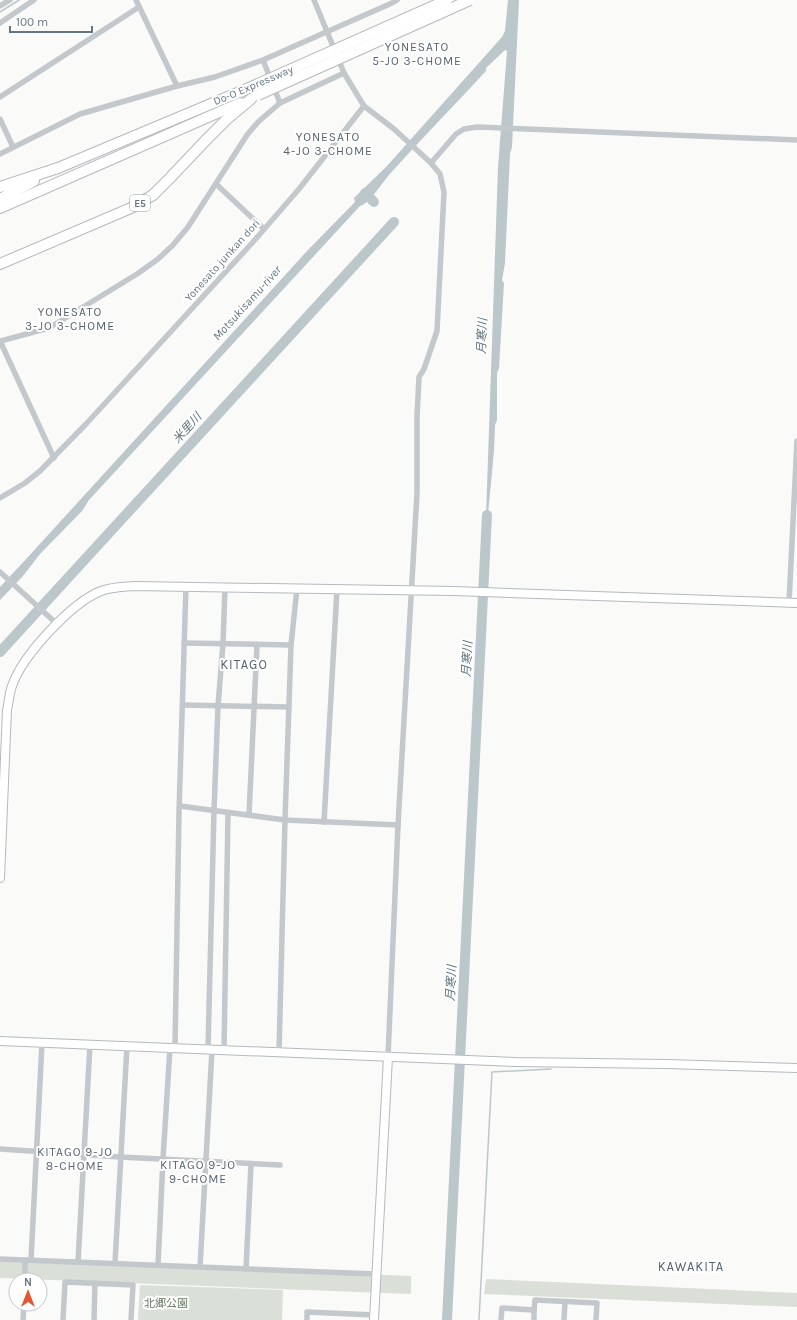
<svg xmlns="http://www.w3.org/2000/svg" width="797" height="1320" viewBox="0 0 797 1320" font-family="Karla,'Noto Sans JP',sans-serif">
	<rect width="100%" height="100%" fill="#fafaf8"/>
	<!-- green -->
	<g fill="#dadfd7">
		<path d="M0,1260L411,1276V1294L0,1278Z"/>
		<path d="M486,1279L797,1293V1307L484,1294Z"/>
		<path d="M140,1285L283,1290L282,1320H138Z"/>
	</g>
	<!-- water -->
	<path fill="#bbc7cb" d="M508,0H519L512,147L510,154L505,263L502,280L504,283L499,368L497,373V420L495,425L494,451L485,546L498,167L507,51L505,50L486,68V71C454,106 420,140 389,175C382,183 369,204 360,206L89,500L82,511L40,554L23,576L0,600V587L28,557L307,251L355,202L354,198L387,166L502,37L505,31Z"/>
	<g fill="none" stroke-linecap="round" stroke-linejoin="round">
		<!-- stream -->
		<g stroke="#bbc7cb" stroke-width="1.5">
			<path d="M0,12L19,0"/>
			<path d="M479,1320L492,1072L551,1069"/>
		</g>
		<!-- river -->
		<g stroke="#bbc7cb" stroke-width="10">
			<path d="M365,193L374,202"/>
			<path d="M0,652L394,222"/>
			<path d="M447,1320L487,515"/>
		</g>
		<defs>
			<g id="secondary">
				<path d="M0,878L7,710C9,702 9,694 12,686C22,656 71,603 101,591C111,587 123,587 134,586L454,591L797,603"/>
				<path d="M0,1041L516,1062L667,1064L797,1068"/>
				<path d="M374,1320L388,1057"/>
			</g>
			<g id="highway">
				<path d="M0,187L58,168L249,88"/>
				<path d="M0,199L34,181"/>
				<path d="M0,208L240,103"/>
				<path d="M0,264L131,208L153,195L169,179L207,139L226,120L251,99"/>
			</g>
		</defs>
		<!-- secondary casing -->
		<use href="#secondary" stroke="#b3babf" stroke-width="10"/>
		<!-- highway casing -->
		<use href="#highway" stroke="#b4b9bd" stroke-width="12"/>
		<!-- street -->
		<g stroke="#c3c8cc" stroke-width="5.5">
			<path d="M136,0L177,86"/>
			<path d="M0,6L10,0"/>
			<path d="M0,23L34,0"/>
			<path d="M263,60L280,103"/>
			<path d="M0,97L139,7"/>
			<path d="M364,106L394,129L431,163L440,174L444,192L437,331L424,369L419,377L417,416V493L398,825L388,1057"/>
			<path d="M0,119L13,147"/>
			<path d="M0,154L80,114L177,86L215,77L263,60L392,3L397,0"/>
			<path d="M431,163L456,134L464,129L477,127L797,140"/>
			<path d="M216,184L264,229"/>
			<path d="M0,341L49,328L137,274L158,259L173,245L188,227L247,135L258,122L280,103L344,73"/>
			<path d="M0,341L54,458"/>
			<path d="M0,498L25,483L40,471L86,424L253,242L299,189L364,106L344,73L314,0"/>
			<path d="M0,572L57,624"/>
			<path d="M789,603L797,441"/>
			<path d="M184,643L291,645"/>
			<path d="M183,705L289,707"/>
			<path d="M180,806L285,820L398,825"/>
			<path d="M249,815L257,645"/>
			<path d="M324,822L337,589"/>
			<path d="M175,1048L179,812L186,586"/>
			<path d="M208,1049L214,811L218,706L223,643L225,587"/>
			<path d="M224,1050L228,813"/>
			<path d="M279,1052L285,820L291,645L297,588"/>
			<path d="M0,1149L120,1157L280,1165"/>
			<path d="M0,1259L376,1274"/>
			<path d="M31,1260L42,1043"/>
			<path d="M78,1262L90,1045"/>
			<path d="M115,1263L127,1046"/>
			<path d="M158,1265L163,1159L170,1048"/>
			<path d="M200,1267L212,1050"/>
			<path d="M246,1269L251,1164"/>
			<path d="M25,1280V1260"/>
			<path d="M23,1320L24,1304"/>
			<path d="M63,1320L65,1282L133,1285L131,1320"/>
			<path d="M94,1320L95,1283"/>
			<path d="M307,1320V1312L374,1315"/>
			<path d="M501,1320L502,1308L534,1310L535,1300L597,1303L596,1320"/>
			<path d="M534,1320V1310"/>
			<path d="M564,1320L565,1302"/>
		</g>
		<!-- secondary -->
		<use href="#secondary" stroke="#fff" stroke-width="8"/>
		<!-- highway -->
		<use href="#highway" stroke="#fff" stroke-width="10"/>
		<defs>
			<g id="highway-bridge">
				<path d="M249,88L447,0"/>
				<path d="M258,95L470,0"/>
			</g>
		</defs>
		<!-- highway-bridge casing -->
		<use href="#highway-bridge" stroke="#b4b9bd" stroke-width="12" stroke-linecap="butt"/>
		<!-- highway-bridge -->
		<use href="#highway-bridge" stroke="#fff" stroke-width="10"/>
	</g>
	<g text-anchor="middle" stroke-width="4" stroke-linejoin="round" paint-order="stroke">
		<!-- shield labels -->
		<rect fill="#fff" stroke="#939fa8" stroke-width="1" x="130" y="195" width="20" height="16" rx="3"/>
		<g font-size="10" font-weight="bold" fill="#657683">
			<text x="140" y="207">E5</text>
		</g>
		<!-- street labels -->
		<g font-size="11" fill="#657683" stroke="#fff">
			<text transform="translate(253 85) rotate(-23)" y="4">Do-O Expressway</text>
			<text transform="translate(222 260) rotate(-48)" y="4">Yonesato junkan dori</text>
		</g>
		<!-- park labels -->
		<g font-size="11" fill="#687a64" stroke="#fff">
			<text x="166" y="1307">北郷公園</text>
		</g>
		<!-- neighbourhood labels -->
		<g font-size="12" letter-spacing="1" fill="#57646e" stroke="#fff">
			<text x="417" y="51">YONESATO<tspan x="417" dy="14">5-JO 3-CHOME</tspan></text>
			<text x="328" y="141">YONESATO<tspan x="328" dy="14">4-JO 3-CHOME</tspan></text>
			<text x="70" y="316">YONESATO<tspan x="70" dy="14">3-JO 3-CHOME</tspan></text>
			<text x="75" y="1156">KITAGO 9-JO<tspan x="75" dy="14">8-CHOME</tspan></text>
			<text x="198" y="1169">KITAGO 9-JO<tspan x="198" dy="14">9-CHOME</tspan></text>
		</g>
		<!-- water labels -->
		<g font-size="12" font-style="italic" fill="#60757c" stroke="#fff">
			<text transform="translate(247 303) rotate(-48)" y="4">Motsukisamu-river</text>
			<text transform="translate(482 336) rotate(-88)" y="4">月寒川</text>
			<text transform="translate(187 428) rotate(-48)" y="4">米里川</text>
			<text transform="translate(467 659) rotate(-87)" y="4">月寒川</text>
			<text transform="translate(451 983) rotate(-87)" y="4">月寒川</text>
		</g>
		<!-- quarter labels -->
		<g font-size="13" letter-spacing="1" fill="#57646e" stroke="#fff">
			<text x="244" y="669">KITAGO</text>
			<text x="691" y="1271">KAWAKITA</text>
		</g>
	</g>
	<!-- north arrow -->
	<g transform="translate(28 1292)"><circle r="19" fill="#ffffff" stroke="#c1c8cd"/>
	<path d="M0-3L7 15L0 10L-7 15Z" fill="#e4572e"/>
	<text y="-6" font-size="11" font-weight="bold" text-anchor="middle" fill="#657683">N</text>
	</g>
	<!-- scale -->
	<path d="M10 26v6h82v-6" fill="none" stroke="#657683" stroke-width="2"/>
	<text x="16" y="26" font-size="12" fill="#657683" stroke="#ffffff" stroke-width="3" paint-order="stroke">100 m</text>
</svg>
